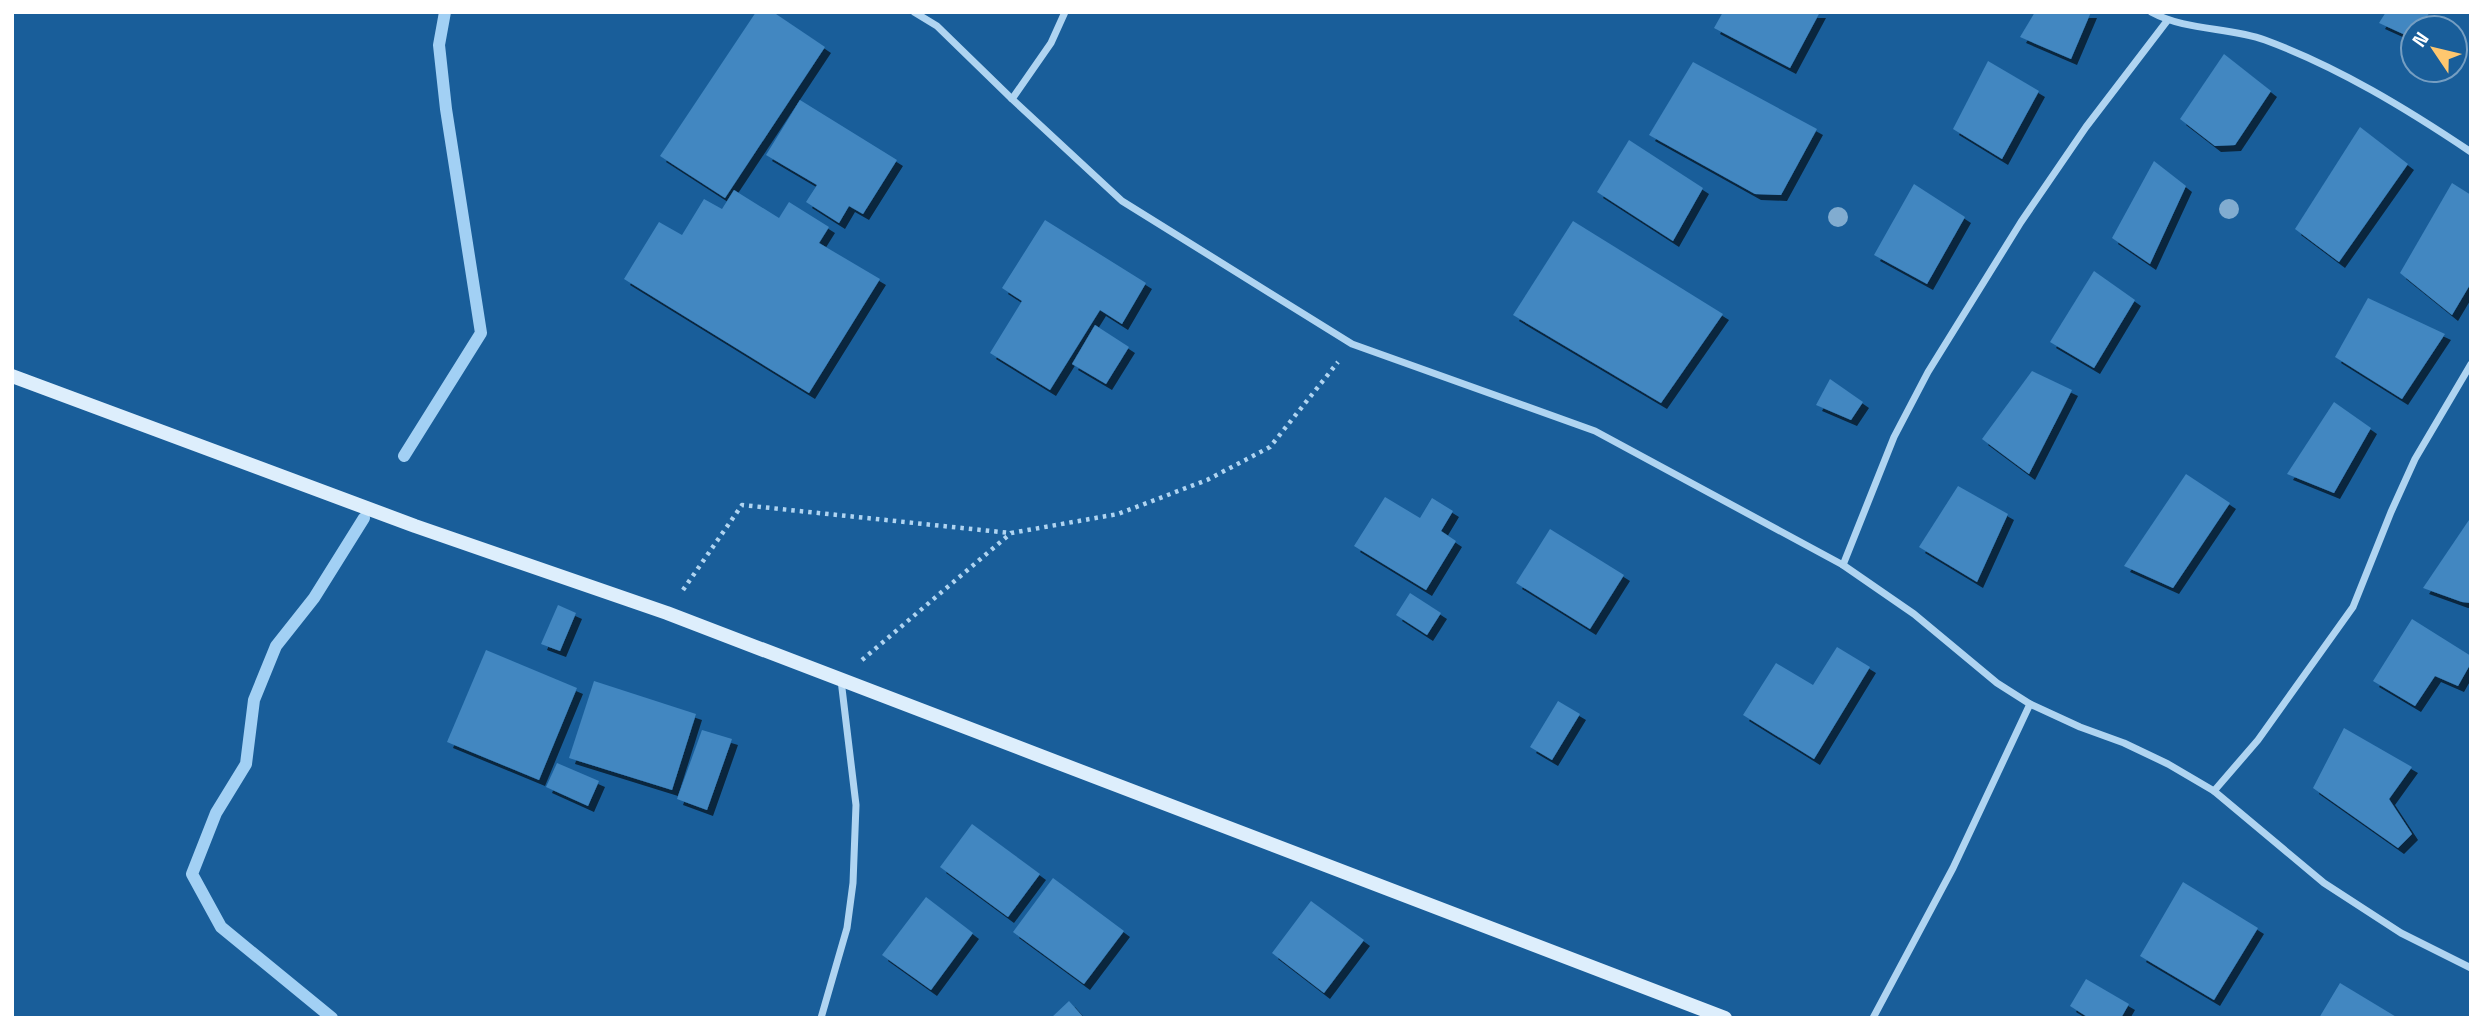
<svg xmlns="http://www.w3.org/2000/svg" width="2483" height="1030" viewBox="0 0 2483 1030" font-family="'Space Grotesk',sans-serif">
	<defs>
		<filter id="shadow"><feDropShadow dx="6" dy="6" stdDeviation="0" flood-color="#0009"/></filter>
	</defs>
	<rect width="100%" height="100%" fill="#195e9a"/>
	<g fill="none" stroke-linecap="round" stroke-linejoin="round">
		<!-- stream -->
		<g stroke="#a2d0f4" stroke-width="12">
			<path d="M404,456L481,333L446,109L439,45L445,12"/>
			<path d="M332,1018L221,927L192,874L216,813L246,764L254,700L276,646L314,598L364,518"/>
		</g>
	</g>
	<!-- building -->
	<g fill="#4287c1" filter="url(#shadow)">
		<path d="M756,12H773L825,47L725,198L660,156Z"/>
		<path d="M1723,12H1820L1790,68L1714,28Z"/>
		<path d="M2035,12H2091L2071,59L2020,37Z"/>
		<path d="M2386,12H2430L2419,28H2413L2412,38L2379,23Z"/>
		<path d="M2224,54L2271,91L2235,145L2215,146L2180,119Z"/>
		<path d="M1988,61L2039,91L2002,159L1953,129Z"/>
		<path d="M1693,62L1817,129L1781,195L1755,194L1649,135Z"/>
		<path d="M800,100L897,160L863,214L849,206L839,223L806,202L817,185L766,155Z"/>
		<path d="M2360,127L2408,164L2339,262L2295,229Z"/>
		<path d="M1629,140L1703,188L1673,241L1597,192Z"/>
		<path d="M2154,161L2186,186L2150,264L2112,238Z"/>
		<path d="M2452,183L2471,195V283L2452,315L2400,273Z"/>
		<path d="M1914,184L1965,217L1927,284L1874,255Z"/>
		<path d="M734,190L779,218L789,202L829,227L819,243L880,279L809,393L624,279L659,222L682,235L704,199L722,209Z"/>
		<path d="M1045,220L1146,283L1122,324L1100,310L1050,390L990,353L1022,301L1002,288Z"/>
		<path d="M1573,221L1723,314L1661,403L1513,315Z"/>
		<path d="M2094,271L2135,300L2094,368L2050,342Z"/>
		<path d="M2368,298L2445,334L2402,399L2335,357Z"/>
		<path d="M1095,325L1129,347L1106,384L1072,364Z"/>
		<path d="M2032,371L2072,390L2029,474L1982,439Z"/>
		<path d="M1830,379L1863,402L1851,420L1816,405Z"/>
		<path d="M2334,402L2371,428L2334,493L2287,474Z"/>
		<path d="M2186,474L2230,503L2173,588L2124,566Z"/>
		<path d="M1958,486L2008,514L1977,582L1919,547Z"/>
		<path d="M1385,497L1420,518L1432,498L1453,511L1441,531L1456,541L1426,590L1354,546Z"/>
		<path d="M2471,517V603L2462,602L2423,588Z"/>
		<path d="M1550,529L1624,575L1590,629L1516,583Z"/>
		<path d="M1410,593L1441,613L1427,635L1396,615Z"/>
		<path d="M558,605L576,613L560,651L541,644Z"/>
		<path d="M2412,619L2471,656V663L2458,686L2435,676L2415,706L2373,681Z"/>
		<path d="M1837,647L1870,667L1814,759L1743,715L1776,663L1813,685Z"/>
		<path d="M486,650L577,688L539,780L447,742Z"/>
		<path d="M594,681L696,714L672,790L569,758Z"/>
		<path d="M1558,701L1580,714L1552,760L1530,747Z"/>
		<path d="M2344,728L2412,767L2389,799L2412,834L2398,848L2313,788Z"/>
		<path d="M702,730L732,739L707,810L677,799Z"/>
		<path d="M557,763L599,781L588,806L546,787Z"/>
		<path d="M972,824L1040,874L1008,917L940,867Z"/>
		<path d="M1053,878L1124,931L1084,984L1013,932Z"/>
		<path d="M2183,882L2258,928L2214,1000L2140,956Z"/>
		<path d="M926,897L973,933L931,990L882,955Z"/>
		<path d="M1311,901L1364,940L1324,993L1272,953Z"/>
		<path d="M2086,979L2129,1004L2121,1018H2089L2070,1006Z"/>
		<path d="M2340,983L2398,1018H2319Z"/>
		<path d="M1069,1001L1084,1018H1051Z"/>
	</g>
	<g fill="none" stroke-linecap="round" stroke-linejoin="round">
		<!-- path -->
		<g stroke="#afd4f1" stroke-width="4.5" stroke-dasharray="3.5 5" stroke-linecap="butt">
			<path d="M683,590L742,505L1010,533"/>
			<path d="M862,660L1011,533L1118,514L1207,480L1270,447L1338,362"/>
		</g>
		<!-- minor -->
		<g stroke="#afd4f1" stroke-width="7">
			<path d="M914,12L937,26L1012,99L1122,201L1352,344L1595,431L1843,565L1914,614L1997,683L2030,704L2080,727L2124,743L2168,764L2214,791L2324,883L2401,933L2471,968"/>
			<path d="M2151,12C2186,31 2228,27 2265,40C2338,67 2407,109 2471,152"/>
			<path d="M1012,99L1051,43L1065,12"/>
			<path d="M1843,565L1894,437L1928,372L2021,222L2086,127L2167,21"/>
			<path d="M2214,791L2258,740L2353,607L2391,512L2415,459L2471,364"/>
			<path d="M821,1018L847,928L853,883L856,805L841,680"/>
			<path d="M1873,1018L1953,868L2030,704"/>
		</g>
		<!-- secondary -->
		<path stroke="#ddeefc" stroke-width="14" d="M12,376L415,526L667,613L1725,1018"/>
	</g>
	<!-- trees -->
	<g fill="#81acd0">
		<circle cx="2229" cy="209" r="10"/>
		<circle cx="1838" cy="217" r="10"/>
	</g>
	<!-- border -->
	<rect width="2483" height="1030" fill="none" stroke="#ffffff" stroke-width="28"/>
	<!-- north arrow -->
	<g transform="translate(2434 49) rotate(305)"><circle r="33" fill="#195e9a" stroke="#759ec2" stroke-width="2"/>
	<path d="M0-5L12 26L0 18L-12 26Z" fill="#ffc76f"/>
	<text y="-10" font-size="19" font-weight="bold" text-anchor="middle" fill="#ffffff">N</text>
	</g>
</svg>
